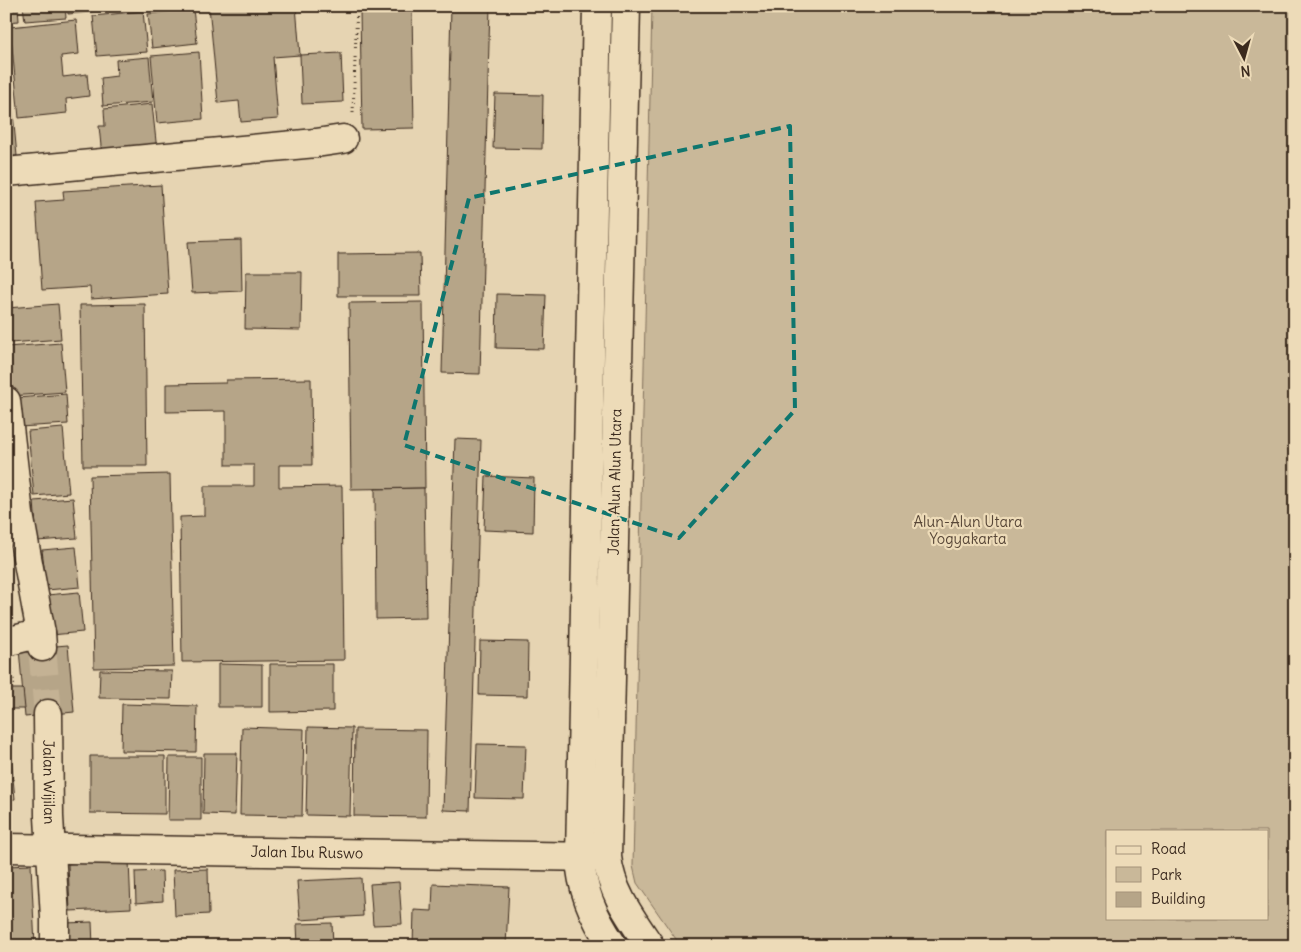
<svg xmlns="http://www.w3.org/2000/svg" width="1301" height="952" viewBox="0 0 1301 952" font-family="Delius,sans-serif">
	<rect width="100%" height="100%" fill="#e6d4b2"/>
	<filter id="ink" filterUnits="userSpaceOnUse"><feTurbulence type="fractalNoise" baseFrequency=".02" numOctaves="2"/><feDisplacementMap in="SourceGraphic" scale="10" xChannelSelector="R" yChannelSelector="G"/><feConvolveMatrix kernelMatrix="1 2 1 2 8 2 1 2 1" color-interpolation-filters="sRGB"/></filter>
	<g filter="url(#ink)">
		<!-- green -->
		<path fill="#c9b899" stroke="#82715c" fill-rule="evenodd" d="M652,6H1295V946H682L678,942L637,883L633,866ZM1107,831H1267V918H1107Z"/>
		<!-- building -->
		<g fill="#b6a588" stroke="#3b2a1e">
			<path d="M6,6H18L19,21L6,22Z"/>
			<path d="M23,6H65L66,18L25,21Z"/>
			<path d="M68,6H101L102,11L68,14Z"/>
			<path d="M209,6H296L300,55L273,57L278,119L241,122L239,101L218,103Z"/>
			<path d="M451,6H490L480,374L442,373Z"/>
			<path d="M193,9L197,43L152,48L148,14Z"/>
			<path d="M412,10L414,128L362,129L360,11Z"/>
			<path d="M143,11L147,52L97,56L93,16Z"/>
			<path d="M76,20L79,54L61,56L63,77L87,74L89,96L66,99L67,113L19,118L10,27Z"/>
			<path d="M6,46L11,90H6Z"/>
			<path d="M199,52L203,119L157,123L151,56Z"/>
			<path d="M341,53L343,102L302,104L300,55Z"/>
			<path d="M149,57L153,102L103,106L101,78L117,76L116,60Z"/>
			<path d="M11,93L17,156L6,157V94Z"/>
			<path d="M495,94L543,95L542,149L493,148Z"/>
			<path d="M152,104L157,151L102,156L99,126H105L104,109Z"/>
			<path d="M161,185L168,294L91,299L90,287L42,290L36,202L64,200L63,191Z"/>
			<path d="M241,240L242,291L192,293L188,242Z"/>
			<path d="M420,253L421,296H338V254Z"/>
			<path d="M246,272H302L301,330L245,329Z"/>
			<path d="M497,294L546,295L544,349L496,348Z"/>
			<path d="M423,302L425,488L351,489L349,303Z"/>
			<path d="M58,304L61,339L10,343L7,308Z"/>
			<path d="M145,304L147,466H83L80,305Z"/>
			<path d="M61,343L65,392L10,396L6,347Z"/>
			<path d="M311,379L312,465H279V487L342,486L344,660L182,662L180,517L204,516V486H254V465H226V411L166,412V384L226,383V380Z"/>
			<path d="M66,394L68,424L19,427L17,398Z"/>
			<path d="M63,428L69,493L34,496L28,431Z"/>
			<path d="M455,439L481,440L470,811L443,810Z"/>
			<path d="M170,474L174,666L94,668L90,476Z"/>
			<path d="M486,476L534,478L533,532L484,530Z"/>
			<path d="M424,488L426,618L376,619L375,489Z"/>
			<path d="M73,498L77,538L37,541L34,501Z"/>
			<path d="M76,547L80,587L47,590L42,550Z"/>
			<path d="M6,578H8L13,631L6,632Z"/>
			<path d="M79,592L83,632L51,635L47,595Z"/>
			<path d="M480,641L528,642L527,696L479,695Z"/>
			<path d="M68,645L74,712L25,717L19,649Z"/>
			<path d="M218,664L262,665V707H218Z"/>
			<path d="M270,664H333V711L270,712Z"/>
			<path d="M100,670L172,671L171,699L99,698Z"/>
			<path d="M6,689H23L25,709H6Z"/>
			<path d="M122,704L197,706L196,752L121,751Z"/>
			<path d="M242,727L304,729L302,816L240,815Z"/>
			<path d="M308,727L352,728L350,816L306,815Z"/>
			<path d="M355,729L427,730L426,817L354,816Z"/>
			<path d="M477,744L526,745L524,799L475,798Z"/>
			<path d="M204,753H237L235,815L203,814Z"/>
			<path d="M90,756H165V814L90,813Z"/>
			<path d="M169,757H201V820H168Z"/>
			<path d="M11,758L15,799L6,800V759Z"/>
			<path d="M129,861L131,908L70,911L68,864Z"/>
			<path d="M31,865L35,946H6V866Z"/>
			<path d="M208,869L209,914L175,916L173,870Z"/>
			<path d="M162,871L163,901L136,903L135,872Z"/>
			<path d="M361,878L363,916L300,920L297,881Z"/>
			<path d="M399,882L402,924L373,925L370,884Z"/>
			<path d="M433,884L509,887L506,946H413L414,910L432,911Z"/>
			<path d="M92,922L93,946H66L65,923Z"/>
			<path d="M332,923L333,946H298L297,924Z"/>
		</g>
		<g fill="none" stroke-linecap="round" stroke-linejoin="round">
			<!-- minor-tunnel -->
			<path stroke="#c4b294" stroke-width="28" stroke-dasharray="28 14" stroke-linecap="butt" d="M42,647L48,714"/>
			<defs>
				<g id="minor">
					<path d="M597,6L580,857C581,888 595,920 613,946"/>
					<path d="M626,6L607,857C611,892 631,918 650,946"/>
					<path d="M6,172L316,143L343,139"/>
					<path d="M6,401L19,514L41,633L42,647"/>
					<path d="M6,642L41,633"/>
					<path id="s1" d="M48,714L49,817L55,918V946"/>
					<path id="s2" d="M6,848L597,857"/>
				</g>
			</defs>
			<!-- minor casing -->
			<use href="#minor" stroke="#3b2a1e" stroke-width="31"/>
			<!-- path -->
			<g stroke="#3b2a1e" stroke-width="3" stroke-dasharray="1 4" stroke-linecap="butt">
				<path d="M353,113L357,6"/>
				<path d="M12,669L14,689"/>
			</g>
			<!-- minor -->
			<use href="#minor" stroke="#eddbb8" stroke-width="28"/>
		</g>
	</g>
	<!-- marked area -->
	<path fill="none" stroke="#0f766e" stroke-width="4" stroke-dasharray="10 6" stroke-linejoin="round" d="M790,126L795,410L679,538L404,445L469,198Z"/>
	<g text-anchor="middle" stroke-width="4.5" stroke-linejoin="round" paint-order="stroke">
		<!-- street labels -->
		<g font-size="15" fill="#3b2a1e" stroke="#eddbb8">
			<text transform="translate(615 482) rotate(-89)" y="5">Jalan Alun Alun Utara</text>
			<text dy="5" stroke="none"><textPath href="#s1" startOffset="68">Jalan Wijilan</textPath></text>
			<text dy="5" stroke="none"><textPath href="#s2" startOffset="301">Jalan Ibu Ruswo</textPath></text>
		</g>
		<!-- park labels -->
		<g font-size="15" fill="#574637" stroke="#eddbb8">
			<text x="968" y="527">Alun-Alun Utara<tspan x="968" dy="17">Yogyakarta</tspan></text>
		</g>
	</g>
	<!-- margin -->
	<rect width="1301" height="952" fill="none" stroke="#eddbb8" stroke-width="25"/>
	<rect x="12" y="12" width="1276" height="927" fill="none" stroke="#3b2a1e" stroke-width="2" filter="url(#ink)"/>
	<!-- legend -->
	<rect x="1106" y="830" width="162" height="90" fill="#eddbb8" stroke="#a6947a"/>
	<rect x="1116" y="846" width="25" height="8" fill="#eddbb8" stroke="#a6947a"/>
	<text x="1151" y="854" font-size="15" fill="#3b2a1e">Road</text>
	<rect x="1116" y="867" width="25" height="15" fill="#c9b899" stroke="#a6947a"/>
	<text x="1151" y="880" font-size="15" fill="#3b2a1e">Park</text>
	<rect x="1116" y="892" width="25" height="15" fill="#b6a588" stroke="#a6947a"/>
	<text x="1151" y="904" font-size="15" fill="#3b2a1e">Building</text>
	<!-- north arrow -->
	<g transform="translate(1244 58) rotate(174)" stroke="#eddbb8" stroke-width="4" paint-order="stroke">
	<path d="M0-4L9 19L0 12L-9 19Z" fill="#3b2a1e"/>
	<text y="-8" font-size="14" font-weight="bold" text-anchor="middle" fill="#3b2a1e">N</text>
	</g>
</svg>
